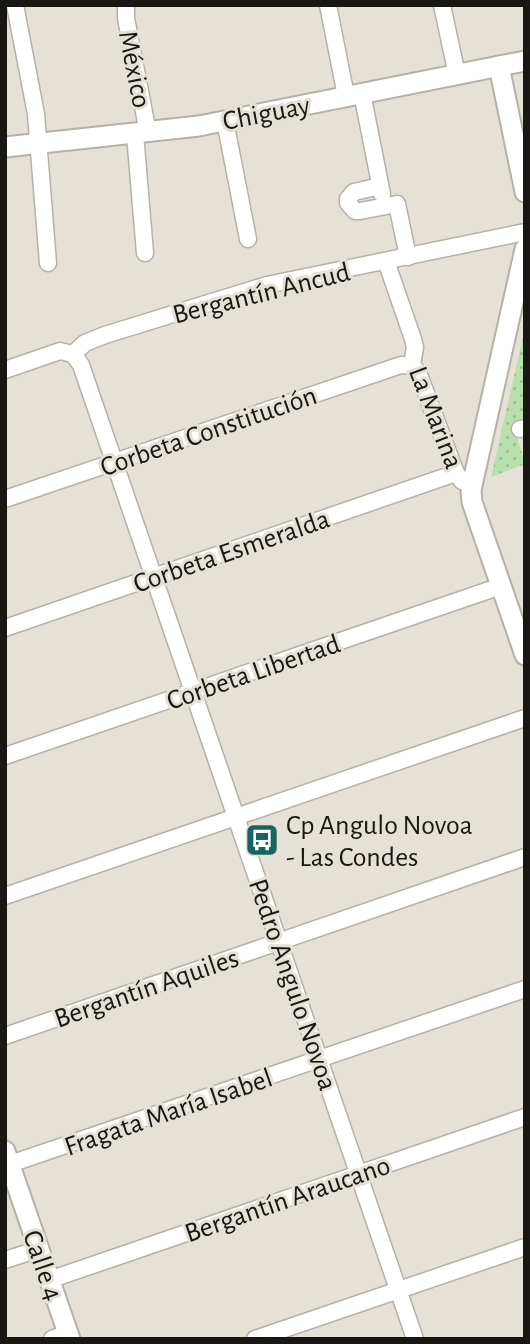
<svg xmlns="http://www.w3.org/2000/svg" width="530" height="1344" viewBox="0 0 530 1344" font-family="'Alegreya Sans',sans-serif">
	<defs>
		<pattern id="grass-dots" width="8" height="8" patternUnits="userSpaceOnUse" patternTransform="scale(1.75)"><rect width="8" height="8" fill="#b8e0ac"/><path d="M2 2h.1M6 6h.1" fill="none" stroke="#9dbf93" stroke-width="1.8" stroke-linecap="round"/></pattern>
	</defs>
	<rect width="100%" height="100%" fill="#e5e1d7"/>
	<!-- grass -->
	<path fill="url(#grass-dots)" d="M525,328V423L514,427L525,464L491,477Z"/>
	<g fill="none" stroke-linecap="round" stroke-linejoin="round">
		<defs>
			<g id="minor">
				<path d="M15,5L36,114L48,263"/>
				<path d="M126,5V18L148,133"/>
				<path d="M328,5L346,96"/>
				<path d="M442,5L457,75"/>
				<path d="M362,93L382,194"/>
				<path d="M225,121L248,239"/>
				<path d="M135,134L145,253"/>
				<path d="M380,186L354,192L348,199V203L355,211H360L397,204L408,257"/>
				<path d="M386,261L413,339L415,347L412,366"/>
				<path d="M73,354L81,365L415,1339"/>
				<path d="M73,354L85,343L105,335L267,285L525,232"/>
				<path d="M412,366L418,372L456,473L462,481"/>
				<path d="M5,370L60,351L73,354"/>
				<path d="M520,429L525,428"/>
				<path d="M5,499L401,365L412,366"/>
				<path d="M5,628L456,473"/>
				<path d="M5,756L501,586"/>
				<path d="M5,896L525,718"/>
				<path d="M5,1036L525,857"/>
				<path d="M10,1164L525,989"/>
				<path d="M5,1260L39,1249"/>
				<path d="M49,1280L525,1117"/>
				<path d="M52,1339L68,1333"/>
				<path d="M255,1339L525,1247"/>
			</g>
			<g id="tertiary">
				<path d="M499,66L525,192"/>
				<path d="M5,147L199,126L525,61"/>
				<path d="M525,249L471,490L472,502L525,655"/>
				<path d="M5,1151L70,1339"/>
			</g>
		</defs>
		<!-- minor casing -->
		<use href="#minor" stroke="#b5b1a8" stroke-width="19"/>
		<!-- tertiary casing -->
		<use href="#tertiary" stroke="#b5b1a8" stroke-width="23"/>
		<!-- minor -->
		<use href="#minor" stroke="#fff" stroke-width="16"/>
		<!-- tertiary -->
		<use href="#tertiary" stroke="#fff" stroke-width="19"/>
	</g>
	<!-- icons -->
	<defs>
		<symbol id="bus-square" viewBox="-11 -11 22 22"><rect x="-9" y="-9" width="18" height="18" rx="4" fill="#176563" stroke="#e5e1d7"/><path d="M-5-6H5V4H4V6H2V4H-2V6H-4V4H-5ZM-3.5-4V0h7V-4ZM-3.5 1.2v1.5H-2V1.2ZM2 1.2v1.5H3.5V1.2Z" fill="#fff"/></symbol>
	</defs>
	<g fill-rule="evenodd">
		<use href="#bus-square" x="243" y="821" width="38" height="38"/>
	</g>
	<g text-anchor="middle" stroke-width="6" stroke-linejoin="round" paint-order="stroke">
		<!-- street labels -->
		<g font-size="28" fill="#181713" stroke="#e5e1d7">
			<text transform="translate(136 69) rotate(79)" y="10">México</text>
			<text transform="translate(266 112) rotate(-11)" y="10">Chiguay</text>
			<text transform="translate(261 292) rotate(-14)" y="10">Bergantín Ancud</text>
			<text transform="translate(437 417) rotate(69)" y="10">La Marina</text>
			<text transform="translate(208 430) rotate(-19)" y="10">Corbeta Constitución</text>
			<text transform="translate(231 550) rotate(-19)" y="10">Corbeta Esmeralda</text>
			<text transform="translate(253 671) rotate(-19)" y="10">Corbeta Libertad</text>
			<text transform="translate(294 984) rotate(71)" y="10">Pedro Angulo Novoa</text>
			<text transform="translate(146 987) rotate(-19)" y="10">Bergantín Aquiles</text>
			<text transform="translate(168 1111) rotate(-19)" y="10">Fragata María Isabel</text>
			<text transform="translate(287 1198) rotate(-19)" y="10">Bergantín Araucano</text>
			<text transform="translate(44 1265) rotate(71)" y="10">Calle 4</text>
		</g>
		<!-- poi labels -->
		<g font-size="28" fill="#181713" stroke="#e5e1d7" text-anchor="start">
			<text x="286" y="834">Cp Angulo Novoa<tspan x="286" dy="32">- Las Condes</tspan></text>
		</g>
	</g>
	<!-- border -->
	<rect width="530" height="1344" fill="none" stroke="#181713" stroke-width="14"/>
</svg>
